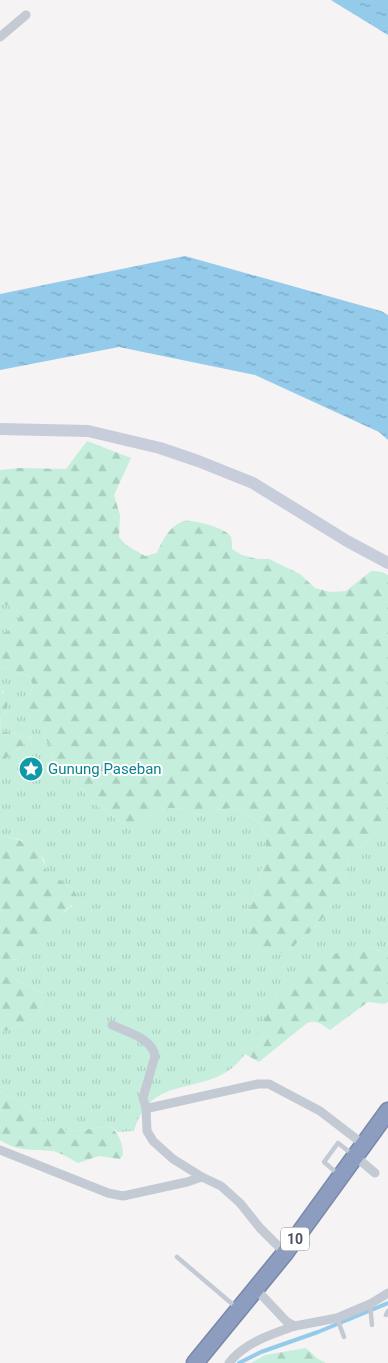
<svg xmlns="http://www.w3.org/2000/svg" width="388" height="1363" viewBox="0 0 388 1363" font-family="Roboto,sans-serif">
	<defs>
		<pattern id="grass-tufts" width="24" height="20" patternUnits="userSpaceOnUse" patternTransform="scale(1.25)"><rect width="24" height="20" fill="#c5efdc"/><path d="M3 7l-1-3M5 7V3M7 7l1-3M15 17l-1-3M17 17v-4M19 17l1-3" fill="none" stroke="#abcfbf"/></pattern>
		<pattern id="forest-firs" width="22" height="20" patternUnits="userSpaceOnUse" patternTransform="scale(1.25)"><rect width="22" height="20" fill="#c5efdc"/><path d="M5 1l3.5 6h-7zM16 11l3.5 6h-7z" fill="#abcfbf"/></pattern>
		<pattern id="water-ripples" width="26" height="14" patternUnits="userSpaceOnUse" patternTransform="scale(1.25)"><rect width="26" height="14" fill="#94caea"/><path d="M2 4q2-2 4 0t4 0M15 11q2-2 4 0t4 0" fill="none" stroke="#7ba7c1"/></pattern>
	</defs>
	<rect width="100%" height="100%" fill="#f5f3f3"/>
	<!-- grass -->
	<g fill="url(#grass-tufts)">
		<path d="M0,603L12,607L21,614C16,625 11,630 0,635Z"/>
		<path d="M0,666L29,676L33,686L29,695L34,714L43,720V736L50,745L53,762L64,777H75L80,788L95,804L125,825H145L161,810L171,808L182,809L203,815L214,810L235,808L254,819L262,826L266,836V853L247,919L289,950L312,930L328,912L345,878L349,858L354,849L364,844L378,829H388V954L369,947L279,989C268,1012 252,1053 232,1068C197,1095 151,1075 134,1131L118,1132L110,1126L76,1131L66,1130L46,1122L21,1103L0,1091V1032C21,1027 44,1019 44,994L15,979L5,968L11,960L17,959L63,913L72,906L73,889L46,870L44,859L21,840L0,835V764C10,753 23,748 32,737L1,731L0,720L6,712L4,692L0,690Z"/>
	</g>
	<!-- forest -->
	<g fill="url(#forest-firs)">
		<path d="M87,441L131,458L114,495L120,515L119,537L126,545L145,556L157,553C162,541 169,526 184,521C192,519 227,528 231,537C232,540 232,545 232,549L242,555L257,559H269L300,574L315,588L330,592L346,591L371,571L382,572L388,575V829H378L364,844L354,849L349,858L345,878L339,895L328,912L312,930L289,950L264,958C254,945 247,936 247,919L266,853V836L262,826L254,819L235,808L214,810L203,815L182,809L171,808L161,810L145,825L135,829L125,825L95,804L80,788L75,777H64L53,762L50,745L43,736V720L34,714L27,706L29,695L33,686L29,676L0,666V635C11,630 16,625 21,614L12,607L0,603V470L19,468L66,469Z"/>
		<path d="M0,690C12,698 8,711 0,720Z"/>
		<path d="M0,723L1,731L32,737C23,748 10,753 0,764Z"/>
		<path d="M0,835C22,840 42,845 46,870L73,889L78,898C73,905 67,908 62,914C46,931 36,956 11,960L5,968L15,979L44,994C44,1019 21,1027 0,1032Z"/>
		<path d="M358,947H369L388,954V1002L385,1004L368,1002L330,1030C322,1025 317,1019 307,1023L259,1062L245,1054L262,1025L279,989L303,969L334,954Z"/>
		<path d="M0,1091L21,1103L46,1122L66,1130L76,1131L110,1126C119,1134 123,1143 123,1155L120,1159L99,1156L78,1163C71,1159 61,1153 53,1151C34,1149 17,1152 0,1140Z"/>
		<path d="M306,1348L318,1359L326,1363H251L265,1355Z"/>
	</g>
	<!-- water -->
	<g fill="url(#water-ripples)">
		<path d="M331,0H388V35L334,2Z"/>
		<path d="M185,256L381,311L388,315V440L379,432L255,375L119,347L0,370V294Z"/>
	</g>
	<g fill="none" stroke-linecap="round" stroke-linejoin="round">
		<!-- stream -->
		<path stroke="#94caea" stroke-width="4" d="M239,1363L261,1352L318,1332L388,1303"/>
		<defs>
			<path id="highway" d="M195,1363L285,1253L388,1111"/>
		</defs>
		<!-- highway casing -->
		<use href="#highway" stroke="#7888ab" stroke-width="19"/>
		<!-- lane -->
		<g stroke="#c4cad3" stroke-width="4.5">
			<path d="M338,1174L324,1162L338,1143L352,1154"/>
			<path d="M177,1257L237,1308"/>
			<path d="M370,1304L372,1325"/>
			<path d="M386,1315L388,1311"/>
			<path d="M337,1318L344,1337"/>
		</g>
		<!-- street -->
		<g stroke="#c4cad3" stroke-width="9">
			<path d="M0,37L26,15"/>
			<path d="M112,1025C127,1032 152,1038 155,1056L143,1098L146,1108L147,1131L153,1141L173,1159L202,1177"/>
			<path d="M146,1108H149L258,1084H269L320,1111L363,1144"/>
			<path d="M0,1150L108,1193L123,1196L187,1182L202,1177L221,1186L240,1203L260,1228L285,1253"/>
			<path d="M355,1156L375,1173"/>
			<path d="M255,1288L287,1322L295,1326L337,1318L370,1304L388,1293"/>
			<path d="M229,1363C244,1343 272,1334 295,1326"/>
		</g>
		<!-- secondary -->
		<path stroke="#c7cdda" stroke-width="12" d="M0,429L88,431L160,448L198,461L253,483L347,541L388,563"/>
		<!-- highway -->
		<use href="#highway" stroke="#8d9dbf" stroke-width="16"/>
	</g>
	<!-- icons -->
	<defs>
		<symbol id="sight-disc" viewBox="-11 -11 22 22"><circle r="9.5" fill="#0f9aa8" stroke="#fff"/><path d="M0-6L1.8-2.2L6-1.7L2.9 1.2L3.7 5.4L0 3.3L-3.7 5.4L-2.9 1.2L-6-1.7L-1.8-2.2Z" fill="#fff"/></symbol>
	</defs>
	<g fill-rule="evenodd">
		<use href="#sight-disc" x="17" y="755" width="28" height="28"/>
	</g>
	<g text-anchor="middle" stroke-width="4" stroke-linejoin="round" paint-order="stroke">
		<!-- shield labels -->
		<rect fill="#fff" stroke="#818690" stroke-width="1" x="281" y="1227.5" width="28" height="23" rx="4"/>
		<g font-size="14" font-weight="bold" fill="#4b5260">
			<text x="295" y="1244">10</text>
		</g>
		<!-- culture labels -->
		<g font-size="15" fill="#0d838f" stroke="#fff" text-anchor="start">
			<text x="48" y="774">Gunung Paseban</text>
		</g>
	</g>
</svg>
